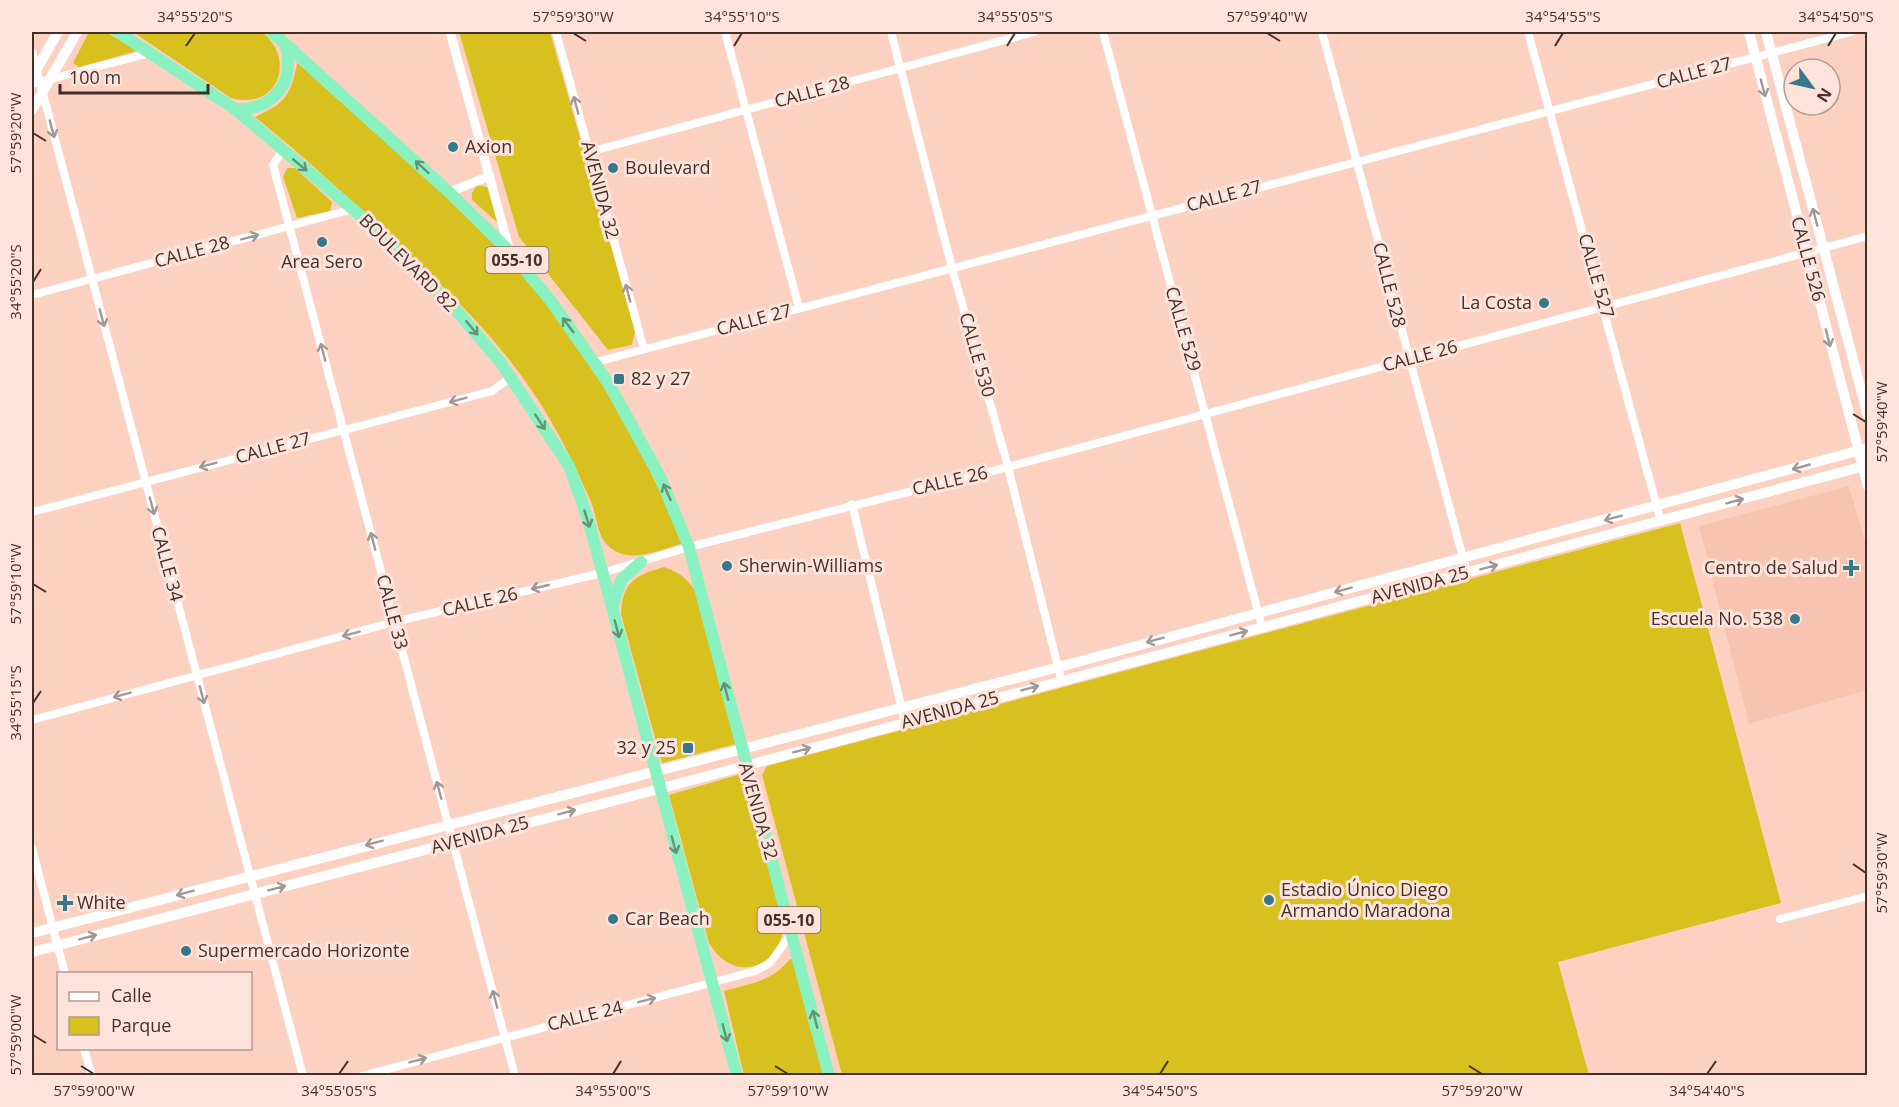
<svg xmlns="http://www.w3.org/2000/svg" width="1899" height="1107" viewBox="0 0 1899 1107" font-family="'Open Sans',sans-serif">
	<rect width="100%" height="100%" fill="#fdd1c2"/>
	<!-- built -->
	<path fill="#f7c4b2" d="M1849,486L1867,548V690L1749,724L1699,526Z"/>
	<!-- green -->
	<g fill="#d8c11f">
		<path d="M89,32H106L137,51L79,67L73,63Z"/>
		<path d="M133,32H262C297,60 277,111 231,98Z"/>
		<path d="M459,32H550L635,331L632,345L608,350L519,237Z"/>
		<path d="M300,62C386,139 477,216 549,308C605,380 647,460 684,543C659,550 624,568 604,541C597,531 596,513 591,502C575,465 557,428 534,394C492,331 439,282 384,231C342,192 300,153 255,117C285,103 290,97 297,64Z"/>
		<path d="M287,168H295L332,202L330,211L297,218L283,177Z"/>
		<path d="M477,185L490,188L498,223L472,200V193Z"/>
		<path d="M1680,523L1781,903L1558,962L1589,1075H842L762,775L767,766Z"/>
		<path d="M664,567C681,573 689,580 698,596L736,744L662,763L621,614C622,582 636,575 664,567Z"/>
		<path d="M744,773L784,925C779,970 733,984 709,943L669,795Z"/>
		<path d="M790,959L793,960L824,1075H744L724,991C750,984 773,981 790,959Z"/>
	</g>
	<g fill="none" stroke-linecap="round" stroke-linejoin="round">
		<!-- minor -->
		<g stroke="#fff" stroke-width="8">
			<path d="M556,32L644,349"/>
			<path d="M725,32L799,308"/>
			<path d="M891,32L952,268L1008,467L1061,679"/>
			<path d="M1103,32L1262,627"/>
			<path d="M1322,32L1467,573"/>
			<path d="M1528,32L1661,522"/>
			<path d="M32,52L303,1076"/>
			<path d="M32,84L150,53"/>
			<path d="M283,150L273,165L515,1076"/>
			<path d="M589,152L1034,32"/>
			<path d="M32,295L353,209"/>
			<path d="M596,362L1851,32"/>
			<path d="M852,504L905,722"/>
			<path d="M32,512L492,391L511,377"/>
			<path d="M32,720L394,622L602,573L689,547L1008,467L1868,236"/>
			<path d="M32,848L65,974"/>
			<path d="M1780,919L1868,896"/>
			<path d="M84,1048L92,1076"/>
			<path d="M362,1076L755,971L770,963L791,934"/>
		</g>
		<!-- tertiary -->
		<g stroke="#fff" stroke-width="9">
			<path d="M450,32L510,252"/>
			<path d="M449,192L490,176"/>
		</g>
		<!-- secondary -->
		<g stroke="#fff" stroke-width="10">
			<path d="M1749,32L1868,486"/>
			<path d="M1766,32L1868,416"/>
			<path d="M32,77L58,32"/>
			<path d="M32,110L77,32"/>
			<path d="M32,933L1059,667L1868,448"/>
			<path d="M32,952L659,789L1868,465"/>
		</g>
		<!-- trunk -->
		<g stroke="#8af2c0" stroke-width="12">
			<path d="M118,32L235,109L368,222L456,310L501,363L569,466L587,516L612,607L737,1076"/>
			<path d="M272,32L449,192L510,252L551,301L609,384L660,477L689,547L829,1076"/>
			<path d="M235,109C273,111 297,81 285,44"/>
			<path d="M612,607L621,580L641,562"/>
		</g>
	</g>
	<!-- one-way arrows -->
	<defs><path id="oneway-shaft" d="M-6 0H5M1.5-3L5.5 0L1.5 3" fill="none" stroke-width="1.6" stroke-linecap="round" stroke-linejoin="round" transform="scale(1.5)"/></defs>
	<g stroke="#a09895">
		<use href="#oneway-shaft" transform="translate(1763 88) rotate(75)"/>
		<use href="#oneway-shaft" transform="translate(576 105) rotate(-105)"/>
		<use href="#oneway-shaft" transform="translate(52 129) rotate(75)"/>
		<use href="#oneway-shaft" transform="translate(1815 217) rotate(-105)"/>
		<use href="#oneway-shaft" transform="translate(250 237) rotate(-15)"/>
		<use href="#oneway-shaft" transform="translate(628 293) rotate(-105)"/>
		<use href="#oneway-shaft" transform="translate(102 318) rotate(75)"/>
		<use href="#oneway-shaft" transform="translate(1828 338) rotate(76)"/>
		<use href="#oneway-shaft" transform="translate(323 352) rotate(-105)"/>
		<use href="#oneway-shaft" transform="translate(458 400) rotate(165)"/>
		<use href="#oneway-shaft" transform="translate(208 465) rotate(165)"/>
		<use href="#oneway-shaft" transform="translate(1801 467) rotate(164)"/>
		<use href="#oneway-shaft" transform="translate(1735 501) rotate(-15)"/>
		<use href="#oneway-shaft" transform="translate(152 506) rotate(75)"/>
		<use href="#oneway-shaft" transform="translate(1613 518) rotate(165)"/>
		<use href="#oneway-shaft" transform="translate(373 541) rotate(-105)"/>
		<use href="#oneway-shaft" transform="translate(1489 567) rotate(-15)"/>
		<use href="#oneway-shaft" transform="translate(540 587) rotate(167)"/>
		<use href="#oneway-shaft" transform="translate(1343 590) rotate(165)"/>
		<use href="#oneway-shaft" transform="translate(1239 633) rotate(-15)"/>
		<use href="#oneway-shaft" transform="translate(351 634) rotate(165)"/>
		<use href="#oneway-shaft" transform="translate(1155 640) rotate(165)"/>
		<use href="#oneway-shaft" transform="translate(1030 688) rotate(-15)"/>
		<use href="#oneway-shaft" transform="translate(122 695) rotate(165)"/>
		<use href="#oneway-shaft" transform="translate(202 695) rotate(75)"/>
		<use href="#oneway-shaft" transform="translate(802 750) rotate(-15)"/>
		<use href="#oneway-shaft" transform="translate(439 790) rotate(-105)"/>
		<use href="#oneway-shaft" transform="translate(567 812) rotate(-15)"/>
		<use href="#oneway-shaft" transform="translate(374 843) rotate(165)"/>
		<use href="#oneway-shaft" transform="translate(277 888) rotate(-15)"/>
		<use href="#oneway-shaft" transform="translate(185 893) rotate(165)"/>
		<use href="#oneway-shaft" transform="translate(88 937) rotate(-15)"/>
		<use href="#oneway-shaft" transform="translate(495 999) rotate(-105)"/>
		<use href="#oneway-shaft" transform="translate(647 1000) rotate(-14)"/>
		<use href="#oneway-shaft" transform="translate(418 1060) rotate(-15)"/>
	</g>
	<g stroke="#669276">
		<use href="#oneway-shaft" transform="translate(300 165) rotate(40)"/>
		<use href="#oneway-shaft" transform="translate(422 167) rotate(-138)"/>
		<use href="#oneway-shaft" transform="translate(568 325) rotate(-127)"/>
		<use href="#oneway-shaft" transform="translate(472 328) rotate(50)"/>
		<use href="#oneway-shaft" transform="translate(540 422) rotate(57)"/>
		<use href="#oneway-shaft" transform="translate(667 492) rotate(-114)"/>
		<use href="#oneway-shaft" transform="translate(587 519) rotate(73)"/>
		<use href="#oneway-shaft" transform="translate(617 629) rotate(75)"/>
		<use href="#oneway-shaft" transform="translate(726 691) rotate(-104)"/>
		<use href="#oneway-shaft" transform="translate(674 845) rotate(75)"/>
		<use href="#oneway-shaft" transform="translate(815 1019) rotate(-105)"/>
		<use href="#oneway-shaft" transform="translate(725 1033) rotate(75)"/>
	</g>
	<!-- ticks -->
	<path fill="none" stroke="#42312b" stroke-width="2" d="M573,33L586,41M1267,33L1280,41M186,46L195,33M734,46L742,33M1007,46L1015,33M1555,46L1563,33M1828,46L1836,33M33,133L46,141M33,282L41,269M1853,414L1866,422M33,584L46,592M33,703L41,691M1853,864L1866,873M33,1035L46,1043M81,1066L94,1074M775,1066L788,1074M1469,1066L1482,1074M339,1074L348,1061M613,1074L621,1061M1160,1074L1168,1061M1707,1074L1716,1061"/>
	<!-- markers -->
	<g fill="#38788b" stroke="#fee3da" stroke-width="2">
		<circle cx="453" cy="147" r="6"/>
		<circle cx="613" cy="168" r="6"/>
		<circle cx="322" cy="242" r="6"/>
		<circle cx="1544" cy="303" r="6"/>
		<rect x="613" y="373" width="12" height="12" rx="3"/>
		<circle cx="727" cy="566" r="6"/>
		<path d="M1848 559h6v6h6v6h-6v6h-6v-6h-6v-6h6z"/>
		<circle cx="1795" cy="619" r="6"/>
		<rect x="682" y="742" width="12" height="12" rx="3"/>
		<circle cx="1269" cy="900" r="6"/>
		<path d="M62 894h6v6h6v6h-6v6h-6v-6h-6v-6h6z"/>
		<circle cx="613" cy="919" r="6"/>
		<circle cx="186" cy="951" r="6"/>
	</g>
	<g text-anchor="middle" stroke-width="6" stroke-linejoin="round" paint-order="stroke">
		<!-- shield labels -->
		<g fill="#fee3da" stroke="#7a6660" stroke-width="1.5">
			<rect x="485.5" y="247" width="63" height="26" rx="4.5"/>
			<rect x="757.5" y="907" width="63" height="26" rx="4.5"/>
		</g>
		<g font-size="16" font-weight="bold" fill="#42312b">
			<text x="517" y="266">055-10</text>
			<text x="789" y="926">055-10</text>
		</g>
		<!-- street labels -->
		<g font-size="18" fill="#42312b" stroke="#fee3da">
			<text transform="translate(1694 73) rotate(-15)" y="6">CALLE 27</text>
			<text transform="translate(812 92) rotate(-15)" y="6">CALLE 28</text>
			<text transform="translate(600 190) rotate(75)" y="6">AVENIDA 32</text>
			<text transform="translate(1224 196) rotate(-15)" y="6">CALLE 27</text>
			<text transform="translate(192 252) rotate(-15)" y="6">CALLE 28</text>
			<text transform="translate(1808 259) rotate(75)" y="6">CALLE 526</text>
			<text transform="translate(408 263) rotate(45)" y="6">BOULEVARD 82</text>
			<text transform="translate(1596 276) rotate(74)" y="6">CALLE 527</text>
			<text transform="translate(1389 285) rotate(76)" y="6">CALLE 528</text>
			<text transform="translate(754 320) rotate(-15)" y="6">CALLE 27</text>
			<text transform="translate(1183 329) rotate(74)" y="6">CALLE 529</text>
			<text transform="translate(977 355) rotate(74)" y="6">CALLE 530</text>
			<text transform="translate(1420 356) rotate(-15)" y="6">CALLE 26</text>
			<text transform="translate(273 448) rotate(-15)" y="6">CALLE 27</text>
			<text transform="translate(950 481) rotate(-13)" y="6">CALLE 26</text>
			<text transform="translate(167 564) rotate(75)" y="6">CALLE 34</text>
			<text transform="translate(1420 585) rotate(-15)" y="6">AVENIDA 25</text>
			<text transform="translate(480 602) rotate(-13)" y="6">CALLE 26</text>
			<text transform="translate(392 612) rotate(75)" y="6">CALLE 33</text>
			<text transform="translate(950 710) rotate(-15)" y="6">AVENIDA 25</text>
			<text transform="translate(758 811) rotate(74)" y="6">AVENIDA 32</text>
			<text transform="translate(480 835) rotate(-15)" y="6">AVENIDA 25</text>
			<text transform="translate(585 1016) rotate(-14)" y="6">CALLE 24</text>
		</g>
		<!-- poi labels -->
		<g font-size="18" fill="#42312b" stroke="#fee3da" text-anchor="start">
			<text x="465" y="153">Axion</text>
			<text x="625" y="174">Boulevard</text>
			<text x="322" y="268" text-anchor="middle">Area Sero</text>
			<text x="1532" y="309" text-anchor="end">La Costa</text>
			<text x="631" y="385">82 y 27</text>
			<text x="739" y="572">Sherwin-Williams</text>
			<text x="1838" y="574" text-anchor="end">Centro de Salud</text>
			<text x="1783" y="625" text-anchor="end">Escuela No. 538</text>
			<text x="676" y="754" text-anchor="end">32 y 25</text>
			<text x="1281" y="896">Estadio Único Diego<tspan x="1281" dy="21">Armando Maradona</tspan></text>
			<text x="77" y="909">White</text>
			<text x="625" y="925">Car Beach</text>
			<text x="198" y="957">Supermercado Horizonte</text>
		</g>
	</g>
	<!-- border -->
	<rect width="1899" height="1107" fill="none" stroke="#fee3da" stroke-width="66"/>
	<!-- legend -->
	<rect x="57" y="972" width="195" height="78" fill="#fee3da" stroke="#b39c94" stroke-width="1.5"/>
	<rect x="69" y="992" width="30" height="9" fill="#ffffff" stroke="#b39c94" stroke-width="1.5"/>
	<text x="111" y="1002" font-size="18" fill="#42312b">Calle</text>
	<rect x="69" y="1017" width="30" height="18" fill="#d8c11f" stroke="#b39c94" stroke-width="1.5"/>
	<text x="111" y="1032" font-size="18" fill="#42312b">Parque</text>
	<!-- north arrow -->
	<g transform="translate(1812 87) rotate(123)"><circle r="28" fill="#fee3da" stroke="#b39c94" stroke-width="1.5"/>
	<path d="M0-4.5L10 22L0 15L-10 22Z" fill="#38788b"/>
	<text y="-9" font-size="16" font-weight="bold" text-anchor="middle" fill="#42312b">N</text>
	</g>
	<!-- scale -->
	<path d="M60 84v9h148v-9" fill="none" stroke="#42312b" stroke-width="3"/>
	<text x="69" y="84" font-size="18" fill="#42312b" stroke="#fee3da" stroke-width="4.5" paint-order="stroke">100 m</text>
	<rect x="33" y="33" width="1833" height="1041" fill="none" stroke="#42312b" stroke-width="2"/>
	<g font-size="15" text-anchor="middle" fill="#42312b">
		<text x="195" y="22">34°55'20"S</text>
		<text x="573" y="22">57°59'30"W</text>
		<text x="742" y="22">34°55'10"S</text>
		<text x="1015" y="22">34°55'05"S</text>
		<text x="1267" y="22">57°59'40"W</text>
		<text x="1563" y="22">34°54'55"S</text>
		<text x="1836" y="22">34°54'50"S</text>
		<text transform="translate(16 133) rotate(-90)" y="5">57°59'20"W</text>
		<text transform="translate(16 282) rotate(-90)" y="5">34°55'20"S</text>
		<text transform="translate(1882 422) rotate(-90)" y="5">57°59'40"W</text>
		<text transform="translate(16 584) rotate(-90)" y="5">57°59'10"W</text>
		<text transform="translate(16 703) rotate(-90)" y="5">34°55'15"S</text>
		<text transform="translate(1882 873) rotate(-90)" y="5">57°59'30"W</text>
		<text transform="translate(16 1035) rotate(-90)" y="5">57°59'00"W</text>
		<text x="94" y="1096">57°59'00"W</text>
		<text x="339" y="1096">34°55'05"S</text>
		<text x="613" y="1096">34°55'00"S</text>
		<text x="788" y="1096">57°59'10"W</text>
		<text x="1160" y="1096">34°54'50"S</text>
		<text x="1482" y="1096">57°59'20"W</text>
		<text x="1707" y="1096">34°54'40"S</text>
	</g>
</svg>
